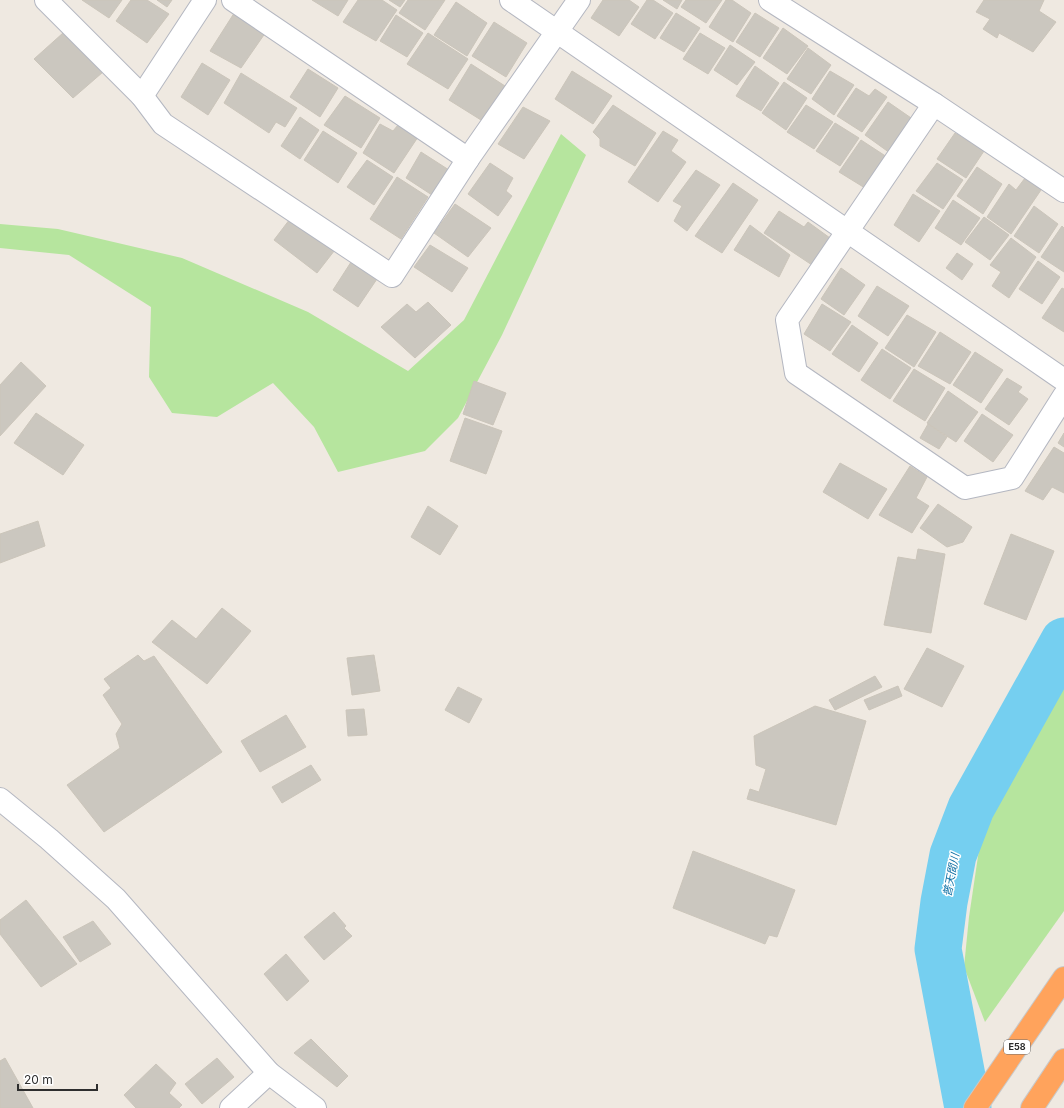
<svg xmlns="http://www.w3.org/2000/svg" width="1064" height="1108" viewBox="0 0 1064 1108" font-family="Inter,'Noto Sans JP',sans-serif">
	<rect width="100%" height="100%" fill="#efe9e1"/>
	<!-- green -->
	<g fill="#b6e59e">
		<path d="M561,134L586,155L502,335L458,418L425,451L338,472L314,427L273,383L217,417L172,413L149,377L151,307L69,255L0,248V224L58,229L182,258L308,312L408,371L464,320Z"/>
		<path d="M1064,667V911L985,1022L964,967L969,917L985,809Z"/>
	</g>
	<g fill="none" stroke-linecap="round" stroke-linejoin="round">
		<!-- river -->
		<path stroke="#75cff0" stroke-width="47" d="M968,1108L938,949L944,902L953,855L971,808L1064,641"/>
	</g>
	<!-- building -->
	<g fill="#cbc7bf" stroke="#cbc5ba">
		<path d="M82,0H122L109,18Z"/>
		<path d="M131,0H147L169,14L147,43L116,21Z"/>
		<path d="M157,0H172L167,7Z"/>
		<path d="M312,0H348L338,16Z"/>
		<path d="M358,0H382L397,10L376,41L343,22Z"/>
		<path d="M389,0H405L400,7Z"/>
		<path d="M408,0H445L425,30L399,13Z"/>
		<path d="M603,0H629L639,7L619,36L591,18Z"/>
		<path d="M647,0H653L673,13L655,39L631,24Z"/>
		<path d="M663,0H682L677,9Z"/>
		<path d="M686,0H722L706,23L681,7Z"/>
		<path d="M726,0H732L751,13L733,42L709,27Z"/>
		<path d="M984,0H1044L1039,11L1056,22L1033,52L999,33L997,38L983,29L990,19L976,12Z"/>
		<path d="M456,2L487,23L467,56L434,35Z"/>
		<path d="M238,7L268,29L241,68L210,51Z"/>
		<path d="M676,13L700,28L684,52L660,38Z"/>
		<path d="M755,13L779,28L760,57L736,42Z"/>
		<path d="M396,15L423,33L407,57L380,41Z"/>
		<path d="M494,22L527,43L506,77L472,56Z"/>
		<path d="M783,28L808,46L787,74L763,58Z"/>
		<path d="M63,33L103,72L73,98L34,59Z"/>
		<path d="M428,33L468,59L448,89L407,64Z"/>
		<path d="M700,33L725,48L708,74L683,59Z"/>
		<path d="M730,45L755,62L737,85L714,70Z"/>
		<path d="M808,48L831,65L811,94L787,79Z"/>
		<path d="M202,63L230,80L208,115L181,97Z"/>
		<path d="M471,64L505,86L481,120L449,100Z"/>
		<path d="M755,66L779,83L761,111L736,96Z"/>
		<path d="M308,69L338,88L320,117L290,97Z"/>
		<path d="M572,71L612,96L593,124L555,99Z"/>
		<path d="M830,71L854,85L834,115L812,99Z"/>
		<path d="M241,73L297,108L285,127L276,122L269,133L224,103Z"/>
		<path d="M784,82L807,98L786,130L762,113Z"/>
		<path d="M856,88L869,96L875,89L887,97L862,132L837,116Z"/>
		<path d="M345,96L380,118L361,148L324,125Z"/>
		<path d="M888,102L914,120L890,153L865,135Z"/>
		<path d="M613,105L656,133L635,166L600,146V139L593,132Z"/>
		<path d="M806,105L833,122L814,149L787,132Z"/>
		<path d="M523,107L550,121L524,159L498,144Z"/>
		<path d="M300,117L319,130L300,159L281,146Z"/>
		<path d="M403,119L422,131L394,173L363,153L380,124L393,131Z"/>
		<path d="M835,123L859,138L840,166L816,151Z"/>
		<path d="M323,131L357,153L338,183L304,160Z"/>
		<path d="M663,131L678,140L671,151L686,162L658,202L628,182Z"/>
		<path d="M955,133L984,151L966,178L937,159Z"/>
		<path d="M861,140L887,157L865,188L839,172Z"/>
		<path d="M421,152L449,170L432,195L406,178Z"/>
		<path d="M367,160L393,177L374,205L347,187Z"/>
		<path d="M490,163L513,178L506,191L512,196L498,216L468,194Z"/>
		<path d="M937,163L963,180L943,209L916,191Z"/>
		<path d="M977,167L1002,184L983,214L957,196Z"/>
		<path d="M696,170L720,185L687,231L674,221L682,206L673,201Z"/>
		<path d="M397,177L428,197L401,239L370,219Z"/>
		<path d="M1025,178L1041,190L1011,234L987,217L1009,184L1016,190Z"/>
		<path d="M733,183L758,200L722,253L695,236Z"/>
		<path d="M913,194L940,211L919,242L894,225Z"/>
		<path d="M953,200L980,218L961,245L935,228Z"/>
		<path d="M455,204L491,228L468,257L434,233Z"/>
		<path d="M1034,206L1058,224L1039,253L1014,236Z"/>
		<path d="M779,211L804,227L808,222L830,238L812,265L764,233Z"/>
		<path d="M293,215L338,246L317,273L274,240Z"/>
		<path d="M984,217L1009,235L990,260L965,242Z"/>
		<path d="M750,225L790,255L779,277L734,250Z"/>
		<path d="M1062,226L1064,228V272L1041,257Z"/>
		<path d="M1011,238L1036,257L1009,298L992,286L1001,272L990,265Z"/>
		<path d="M430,245L468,268L452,292L414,267Z"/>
		<path d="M957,253L973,264L962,280L946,268Z"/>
		<path d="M353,259L379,276L358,307L333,290Z"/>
		<path d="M1038,261L1060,277L1042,304L1019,289Z"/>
		<path d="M841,268L865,285L844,315L821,299Z"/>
		<path d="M877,286L909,306L888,336L858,316Z"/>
		<path d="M1062,288L1064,289V332L1042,318Z"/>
		<path d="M428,302L451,325L415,358L381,327L407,304L416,312Z"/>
		<path d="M822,304L851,322L830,351L804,334Z"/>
		<path d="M907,315L936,332L914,367L885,348Z"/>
		<path d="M852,325L878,343L859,372L832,354Z"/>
		<path d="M940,332L971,352L950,384L918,366Z"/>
		<path d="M882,349L911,368L890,399L861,380Z"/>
		<path d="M975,352L1003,370L981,403L953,385Z"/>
		<path d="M21,362L46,386L0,436V385Z"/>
		<path d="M914,369L945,388L925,421L893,401Z"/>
		<path d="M1007,378L1022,387L1018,392L1028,399L1009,425L985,409Z"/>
		<path d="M474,381L506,393L493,425L463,414Z"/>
		<path d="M948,391L978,412L956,442L927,423Z"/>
		<path d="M36,413L84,445L63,475L14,443Z"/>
		<path d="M982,414L1013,435L993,462L964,441Z"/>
		<path d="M465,418L502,431L486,474L450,461Z"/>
		<path d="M928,424L947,437L939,449L920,438Z"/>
		<path d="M1064,433V447L1058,443Z"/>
		<path d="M1054,447L1064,453V493L1052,487L1043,500L1025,491Z"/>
		<path d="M840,463L887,489L868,519L823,492Z"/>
		<path d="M910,466L927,477L916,498L929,506L912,533L879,515Z"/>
		<path d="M938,504L972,527L963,542L947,547L920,528Z"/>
		<path d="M428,506L458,526L440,555L411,537Z"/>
		<path d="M38,521L45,546L0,563V534Z"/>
		<path d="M1011,534L1054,551L1026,620L984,604Z"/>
		<path d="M918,549L945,554L931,633L884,625L898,557L916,560Z"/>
		<path d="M222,608L251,631L207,684L152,642L172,620L196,639Z"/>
		<path d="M927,648L964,666L942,707L904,689Z"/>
		<path d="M138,655L144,661L154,656L222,752L104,832L67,785L120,748L116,734L122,724L103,695L111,688L104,679Z"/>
		<path d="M374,655L380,691L352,695L347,658Z"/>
		<path d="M875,676L882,687L835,710L829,700Z"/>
		<path d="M898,686L902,696L869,710L864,700Z"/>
		<path d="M458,687L482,699L469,723L445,710Z"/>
		<path d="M815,706L866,721L836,825L747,799L750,789L759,792L766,769L756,765L754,736Z"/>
		<path d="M364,709L367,735L348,736L346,710Z"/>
		<path d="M286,715L306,747L260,772L241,741Z"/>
		<path d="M311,765L321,780L282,803L272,787Z"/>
		<path d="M693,851L795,890L777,937L769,935L765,944L673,908Z"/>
		<path d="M26,900L77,964L41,987L0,934V920Z"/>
		<path d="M334,912L346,926L344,928L352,936L324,960L304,937Z"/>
		<path d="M93,921L111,944L80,962L63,937Z"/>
		<path d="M286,954L309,981L287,1001L264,974Z"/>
		<path d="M311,1039L348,1076L337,1087L294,1053Z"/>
		<path d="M5,1058L33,1108H0V1061Z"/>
		<path d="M217,1058L234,1077L202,1104L185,1084Z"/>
		<path d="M156,1064L176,1083L169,1093L182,1105L179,1108H136L124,1095Z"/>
	</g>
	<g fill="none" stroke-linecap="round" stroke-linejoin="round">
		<defs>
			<g id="minor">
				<path d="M46,0L142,96L163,124L392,276L468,159L579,0"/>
				<path d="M233,0L468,159"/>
				<path d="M511,0L1064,380"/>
				<path d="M770,0L934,104L1064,191"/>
				<path d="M142,96L205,0"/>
				<path d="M934,104L787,320L796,373L965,488L1012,478L1064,396"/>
				<path d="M0,799L49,839L116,899L269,1073L315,1108"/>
				<path d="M231,1108L269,1073"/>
			</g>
			<g id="highway">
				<path d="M975,1108L1064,978"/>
				<path d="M1032,1108L1064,1060"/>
			</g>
		</defs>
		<!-- minor casing -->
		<use href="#minor" stroke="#b4b7c1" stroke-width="24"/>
		<!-- highway casing -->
		<use href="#highway" stroke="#c9c9c9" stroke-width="24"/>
		<!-- minor -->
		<use href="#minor" stroke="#fff" stroke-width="22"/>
		<!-- highway -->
		<use href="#highway" stroke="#ffa35c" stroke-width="22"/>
	</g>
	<g text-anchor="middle" stroke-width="3" stroke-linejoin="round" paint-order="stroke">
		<!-- shield labels -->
		<rect fill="#fff" stroke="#6d6d6d" stroke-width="1" x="1004" y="1040" width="26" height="14" rx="3"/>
		<g font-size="9" font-weight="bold" fill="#2e2e2e">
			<text x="1017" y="1050">E58</text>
		</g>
		<!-- water labels -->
		<g font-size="11" font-style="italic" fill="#0d6fa3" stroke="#fff">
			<text transform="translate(951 875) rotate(-79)" y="4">普天間川</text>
		</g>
	</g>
	<!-- scale -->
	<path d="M18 1084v6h79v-6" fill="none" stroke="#2e2e2e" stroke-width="2"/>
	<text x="24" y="1084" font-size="12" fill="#2e2e2e" stroke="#ffffff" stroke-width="3" paint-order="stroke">20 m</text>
</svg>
